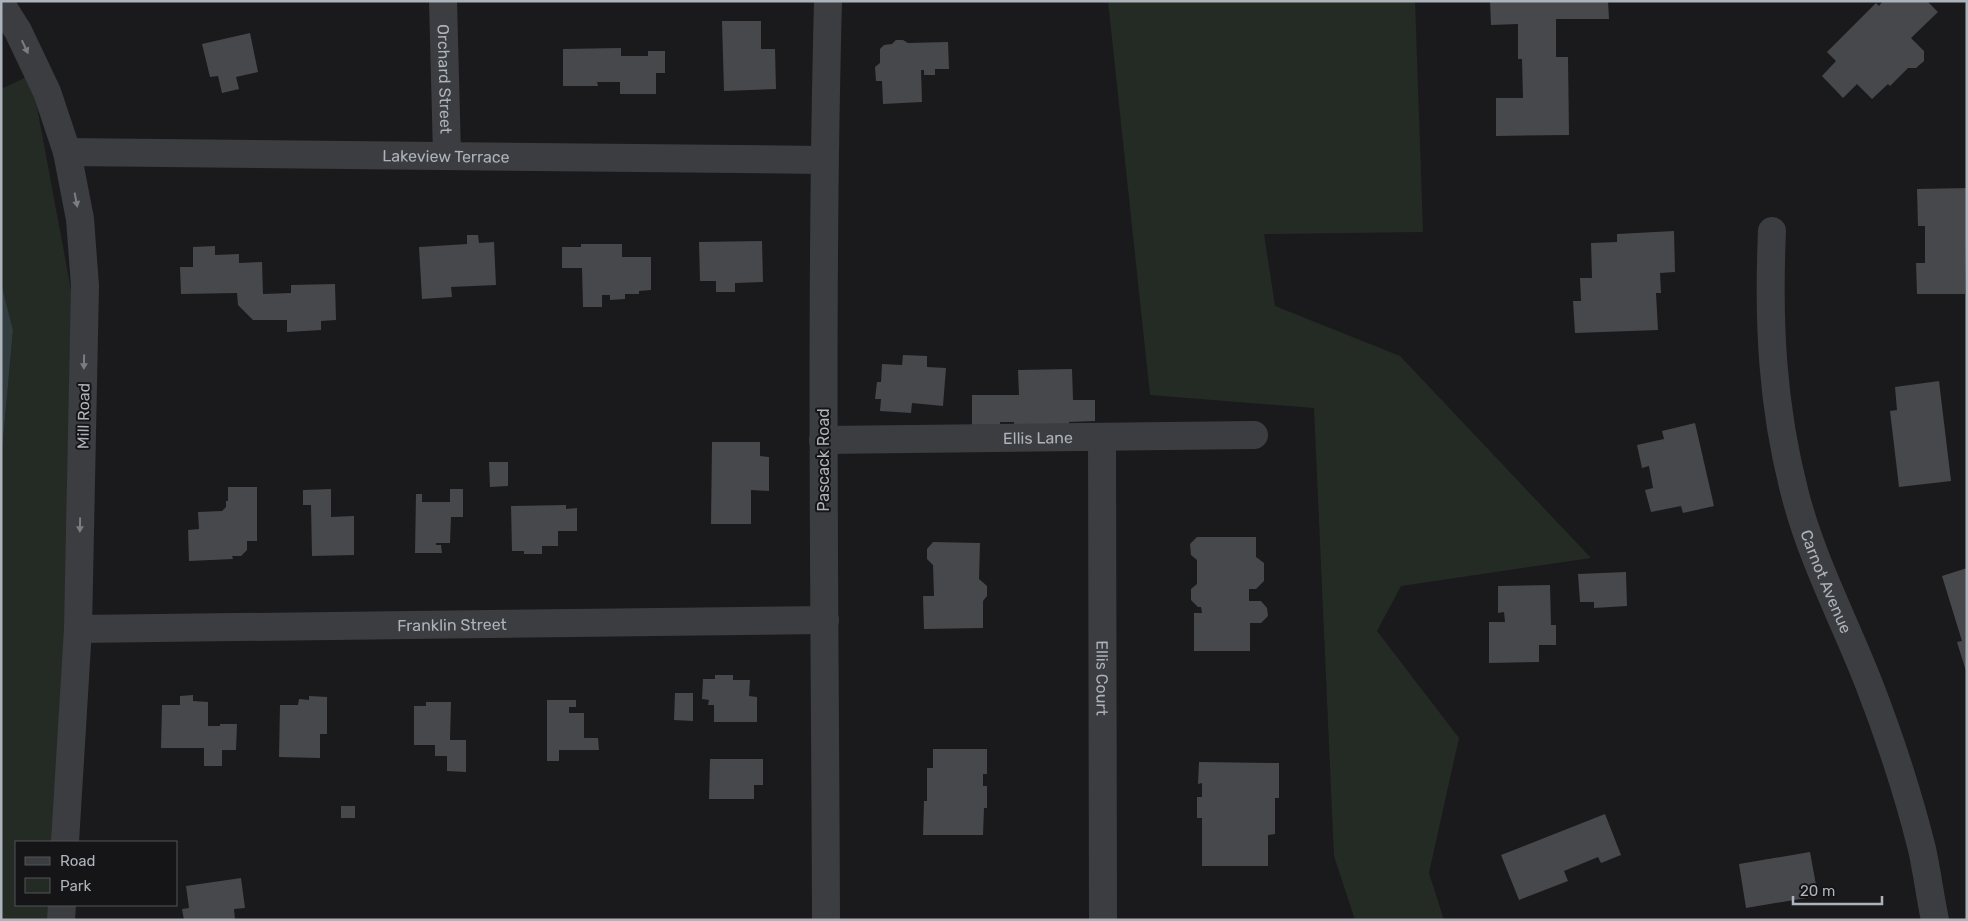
<svg xmlns="http://www.w3.org/2000/svg" width="1968" height="921" viewBox="0 0 1968 921" font-family="Rubik,sans-serif">
	<rect width="100%" height="100%" fill="#1a1a1c"/>
	<!-- green -->
	<g fill="#242b24">
		<path d="M1108,1H1415L1423,232L1264,234L1275,306L1400,356L1591,558L1401,586L1377,631L1459,738L1429,873L1444,920H1355L1334,856L1314,408L1150,395Z"/>
		<path d="M31,75L74,306L61,842H16V905H60V920H1V462L13,330L1,283V89Z"/>
	</g>
	<!-- water -->
	<path fill="#323d41" d="M1,283L13,330L1,462Z"/>
	<!-- building -->
	<g fill="#47484b">
		<path d="M1490,1H1608L1609,19H1556V57H1568L1569,135L1496,136V98H1523L1522,59H1518V24L1491,25Z"/>
		<path d="M1883,1H1927L1938,12L1911,38L1924,51V61L1916,68H1908L1890,86L1888,84L1872,99L1857,84L1843,98L1822,76L1836,61L1827,52L1876,3L1879,6Z"/>
		<path d="M722,21H761V49H775L776,89L724,91Z"/>
		<path d="M250,33L258,72L236,77L239,89L222,93L218,76L210,77L202,44Z"/>
		<path d="M896,40H903L908,43L948,42L949,69H935V75H924V70H921L922,102L883,104L882,81H876L875,67L880,63V49L884,45L892,44Z"/>
		<path d="M621,48V56H648V51H665V73H656V94H620V82H597L598,86H563V49Z"/>
		<path d="M1967,188L1965,294H1917L1916,263H1925V226H1918L1917,189Z"/>
		<path d="M1674,231L1675,272L1660,273L1661,293H1656L1658,330L1575,333L1573,301H1581L1580,278H1592L1591,243L1617,242V234Z"/>
		<path d="M467,235H478L479,243L494,242L496,285L451,287L452,297L422,299L419,247L467,244Z"/>
		<path d="M762,241L763,282L735,283V292H716V281H700L699,242Z"/>
		<path d="M581,244H622V257H651V290L639,291V294H625V299L610,300V295H602V307H583L582,268H562V247H581Z"/>
		<path d="M215,246V255L239,254V263L262,262L263,294L291,293V285L335,284L336,320L321,321V330L287,332V320H253L238,305L237,293L181,294L180,267H193V247Z"/>
		<path d="M903,355L927,356V367L946,368L943,406L912,403L911,413L880,411L881,399H875L877,382H881L882,364L902,365Z"/>
		<path d="M1072,369L1073,400H1095V421L1069,422V426L1014,427V422H1000V428H972V395H1019L1018,370Z"/>
		<path d="M1939,381L1951,481L1899,487L1890,411L1897,410L1895,387Z"/>
		<path d="M1695,423L1714,506L1683,513L1681,506L1651,512L1645,490L1653,488L1649,466L1642,468L1637,445L1664,439L1662,431Z"/>
		<path d="M712,442H760V456L769,457V491L751,490V524H711Z"/>
		<path d="M489,462H508V486L490,487Z"/>
		<path d="M228,487H257V541H247V550L241,556H232L233,559L189,561L188,530L199,529L198,512L222,511L226,507V501H228Z"/>
		<path d="M331,489V517L354,516V555L312,556L311,505H303V490Z"/>
		<path d="M450,489H463V517H451L450,543H436V545H441L442,553H415L416,494H422V502H450Z"/>
		<path d="M566,505V509L577,508V531H558V546H542V554H524V551H512L511,506Z"/>
		<path d="M1197,537H1256V557L1264,563V581L1256,589H1249V601H1261L1267,608L1268,616L1261,623H1250V651H1194V613H1202L1201,607H1198L1191,600V589L1197,584V560L1191,555L1190,544Z"/>
		<path d="M933,542L980,543L979,579L987,586V596L983,601V628L924,629L923,596H934L933,565L927,559V549Z"/>
		<path d="M1967,568V671H1966L1957,642L1962,641L1942,576Z"/>
		<path d="M1626,572L1627,606L1594,608V602H1580L1578,574Z"/>
		<path d="M1550,585L1551,625H1556V645H1539V662L1489,663V622H1505L1504,612L1498,613V586Z"/>
		<path d="M715,675H733V680H750L749,696L757,697V722H714V705H708L709,700L702,699L703,679H715Z"/>
		<path d="M675,693H693V721L674,720Z"/>
		<path d="M193,695V701L208,702V726H220V724H237L236,750H222V766H204V748H161L162,705H180V696Z"/>
		<path d="M309,696L327,697V734H320V758L279,757L280,705H298L299,699L309,700Z"/>
		<path d="M547,700H576V707H569V713H584V738H598L599,750H559V761H547Z"/>
		<path d="M426,702H451L450,740H466V772L447,771V756H435V745H414V706H426Z"/>
		<path d="M933,749H987V774H983V786H987V808H984L983,835H923L924,801H927V768H933Z"/>
		<path d="M710,759H763V785H754V799H709Z"/>
		<path d="M1199,762L1279,763V798H1275V834L1268,835V866H1202V818H1197V797H1202V783L1198,784Z"/>
		<rect x="341" y="806" width="14" height="12"/>
		<path d="M1605,814L1621,855L1601,863L1598,857L1564,871L1568,881L1519,900L1501,855Z"/>
		<path d="M1810,852L1818,896L1746,908L1739,864Z"/>
		<path d="M241,878L245,908L234,909L235,920H184L182,909L189,908L186,886Z"/>
	</g>
	<g fill="none" stroke-linecap="round" stroke-linejoin="round">
		<!-- minor -->
		<g stroke="#3b3d40" stroke-width="28">
			<path id="s1" d="M443,1L447,155"/>
			<path d="M1,4L18,31L47,92L67,152L80,219L85,286L78,629L65,842"/>
			<path id="s2" d="M67,152L824,160"/>
			<path id="s3" d="M1772,231C1768,322 1772,406 1795,494C1812,560 1844,620 1869,684C1890,738 1908,793 1922,849C1927,872 1930,896 1935,920"/>
			<path id="s4" d="M1102,437L1103,920"/>
			<path id="s5" d="M823,440L1254,435"/>
			<path id="s6" d="M78,629L825,620"/>
			<path d="M61,920L62,905"/>
		</g>
		<!-- tertiary -->
		<path stroke="#3b3d40" stroke-width="28" d="M826,920C825,614 820,307 828,1"/>
	</g>
	<!-- one-way arrows -->
	<defs><path id="oneway-solid" d="M-6-.8H1V-3.2L6.5 0L1 3.2V.8H-6Z" transform="scale(1.25)"/></defs>
	<g fill="#7a7e83">
		<use href="#oneway-solid" transform="translate(25 47) rotate(65)"/>
		<use href="#oneway-solid" transform="translate(76 200) rotate(79)"/>
		<use href="#oneway-solid" transform="translate(84 362) rotate(91)"/>
		<use href="#oneway-solid" transform="translate(80 525) rotate(91)"/>
	</g>
	<g text-anchor="middle" stroke-width="4" stroke-linejoin="round" paint-order="stroke">
		<!-- street labels -->
		<g font-size="16" fill="#adb3ba" stroke="#151517">
			<text dy="6" stroke="none"><textPath href="#s1" startOffset="78">Orchard Street</textPath></text>
			<text dy="6" stroke="none"><textPath href="#s2" startOffset="379">Lakeview Terrace</textPath></text>
			<text transform="translate(83 416) rotate(-89)" y="6">Mill Road</text>
			<text dy="6" stroke="none"><textPath href="#s5" startOffset="215">Ellis Lane</textPath></text>
			<text transform="translate(823 460) rotate(-90)" y="6">Pascack Road</text>
			<text dy="6" stroke="none"><textPath href="#s3" startOffset="358">Carnot Avenue</textPath></text>
			<text dy="6" stroke="none"><textPath href="#s6" startOffset="374">Franklin Street</textPath></text>
			<text dy="6" stroke="none"><textPath href="#s4" startOffset="241">Ellis Court</textPath></text>
		</g>
	</g>
	<!-- border -->
	<rect width="1968" height="921" fill="none" stroke="#adb3ba" stroke-width="5"/>
	<!-- legend -->
	<rect x="15" y="841" width="162" height="65" fill="#151517" stroke="#525458"/>
	<rect x="25" y="857" width="25" height="8" fill="#3b3d40" stroke="#525458"/>
	<text x="60" y="866" font-size="15" fill="#adb3ba">Road</text>
	<rect x="25" y="878" width="25" height="15" fill="#242b24" stroke="#525458"/>
	<text x="60" y="891" font-size="15" fill="#adb3ba">Park</text>
	<!-- scale -->
	<path d="M1793 896v8h89v-8" fill="none" stroke="#adb3ba" stroke-width="2.5"/>
	<text x="1800" y="896" font-size="15" fill="#adb3ba" stroke="#151517" stroke-width="4" paint-order="stroke">20 m</text>
</svg>
